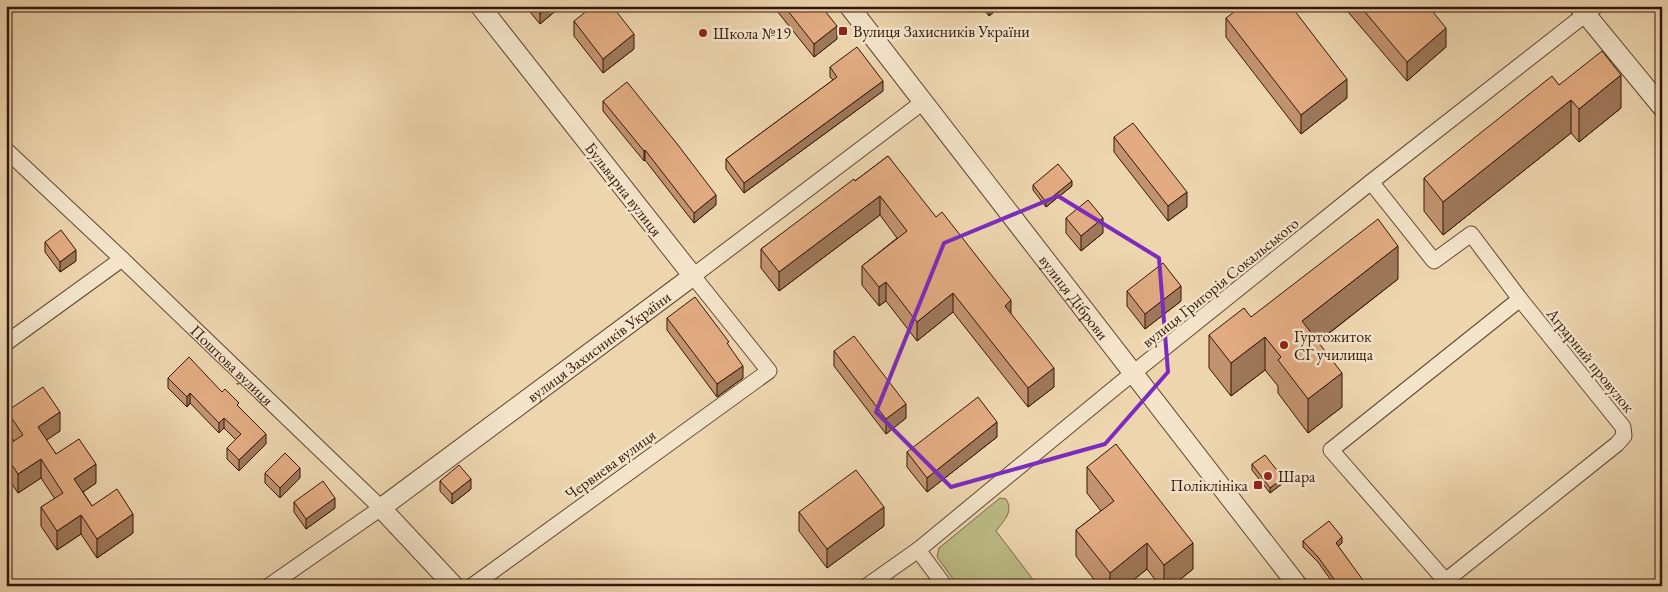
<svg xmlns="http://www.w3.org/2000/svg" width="1668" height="592" viewBox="0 0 1668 592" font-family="'EB Garamond',serif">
	<rect width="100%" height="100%" fill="#edd5ae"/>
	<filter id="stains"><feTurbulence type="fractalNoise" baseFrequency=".004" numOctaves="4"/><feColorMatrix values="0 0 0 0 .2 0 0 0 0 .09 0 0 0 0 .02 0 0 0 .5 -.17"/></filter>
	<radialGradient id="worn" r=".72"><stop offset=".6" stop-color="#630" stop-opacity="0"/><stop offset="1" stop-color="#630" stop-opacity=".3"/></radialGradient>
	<!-- green -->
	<path fill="#bdbc86" stroke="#786947" d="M1000,498L1006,499C1014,512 1004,520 996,531L1038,586H958L937,557L939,548Z"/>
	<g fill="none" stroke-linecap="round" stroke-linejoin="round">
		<defs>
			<g id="minor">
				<path id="s1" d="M6,150L122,259L381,508L269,586"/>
				<path d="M1371,182L1434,261L1471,234L1520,299L1623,427L1624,436L1617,444L1439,586"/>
				<path d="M6,343L122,259"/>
				<path d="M918,550L945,586"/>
				<path d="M472,586L769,371L693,276L923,102"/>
				<path d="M867,586L918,550L1117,386L1371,182L1596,6"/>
				<path d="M1450,586L1331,450L1520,299"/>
			</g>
			<g id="tertiary">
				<path id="s2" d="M849,6L1298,586"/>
				<path d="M1579,6L1662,107"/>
				<path id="s3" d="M454,586L381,508L693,276L480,6"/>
			</g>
		</defs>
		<!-- minor casing -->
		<use href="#minor" stroke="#624632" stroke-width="17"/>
		<!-- tertiary casing -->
		<use href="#tertiary" stroke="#624632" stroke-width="21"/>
		<!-- minor -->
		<use href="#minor" stroke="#f3e4ca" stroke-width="15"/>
		<!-- tertiary -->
		<use href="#tertiary" stroke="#f3e4ca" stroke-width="19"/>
	</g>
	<!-- wall -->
	<g fill="#c2936f" stroke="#341608">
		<path d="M525,6H559V8L540,24Z"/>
		<path d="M773,6H821L837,39L814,57Z"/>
		<path d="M981,6H1001L989,16Z"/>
		<path d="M1343,6H1428L1446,47L1407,81Z"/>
		<path d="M1226,18L1347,98L1301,134L1226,37Z"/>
		<path d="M574,21L634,49L603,73L574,36Z"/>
		<path d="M830,67L883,91L744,193L726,169V159L833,80L830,77Z"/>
		<path d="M1559,85L1621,108L1579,142L1571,133L1443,235L1424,211V178Z"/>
		<path d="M603,101L716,205L694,223L645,160L644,161L603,111Z"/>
		<path d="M1114,137L1187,207L1168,221L1114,152Z"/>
		<path d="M888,156L1054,387L1028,407L953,312L917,341L886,301L879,306L862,285V266L897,238L880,215L779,291L761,268V249L855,181Z"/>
		<path d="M1033,185L1072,186L1046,207L1033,190Z"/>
		<path d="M1066,218L1103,233L1081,251L1066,233Z"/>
		<path d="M45,242L76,261L60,272L45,252Z"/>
		<path d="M1398,279L1318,342L1342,407L1308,433L1278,393V386L1265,370L1231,396L1209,368V335L1251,317Z"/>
		<path d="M1127,291L1181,301L1145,329L1127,306Z"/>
		<path d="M667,318L729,346L743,378L717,397L667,330Z"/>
		<path d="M834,351L906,418L886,434L834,366Z"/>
		<path d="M168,378L222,392L239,408L266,444L239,471L227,459V448L236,440L224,428L219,433L190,403L187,407L168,388Z"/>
		<path d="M7,411L60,431L46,440L56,454L96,483L83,492L92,506L133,533L97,558L81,534L57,550L41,526V507L55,499L41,478L18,493L6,475V446L14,441L7,430Z"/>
		<path d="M997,437L927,492L907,467V452Z"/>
		<path d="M1252,464L1283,483L1270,493L1252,470Z"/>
		<path d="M1087,467L1193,569L1172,586H1160L1147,569L1126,586H1099L1076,556V530L1101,511L1087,493Z"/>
		<path d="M265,473L300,478L280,498L265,483Z"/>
		<path d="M440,481L471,489L452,504L440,491Z"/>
		<path d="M294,502L335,508L306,529L294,512Z"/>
		<path d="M799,512L884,526L827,568L799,531Z"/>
		<path d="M1303,541L1342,543L1338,546L1365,586H1335L1318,562L1303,547Z"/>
	</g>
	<!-- shaded-wall -->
	<g fill="#9e785a" stroke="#341608">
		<path d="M549,6H559V8L540,24V14Z"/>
		<path d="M989,6H1001L989,16Z"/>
		<path d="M837,26V39L814,57V44Z"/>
		<path d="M1446,28V47L1407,81V62Z"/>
		<path d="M634,34V49L603,73V59Z"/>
		<path d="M1621,75V108L1579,142V109Z"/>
		<path d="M1347,79V98L1301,134V115Z"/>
		<path d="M883,81V91L744,193V183Z"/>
		<path d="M1571,100V133L1443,235V202Z"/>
		<path d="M645,150V160L644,161V151Z"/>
		<path d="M1072,181V186L1046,207V202Z"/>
		<path d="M1187,192V207L1168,221V206Z"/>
		<path d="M716,195V205L694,223V213Z"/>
		<path d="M880,196V215L779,291V272Z"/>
		<path d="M1103,218V233L1081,251V236Z"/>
		<path d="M1398,246V279L1302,354V321Z"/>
		<path d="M76,250V261L60,272V262Z"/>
		<path d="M886,282V301L879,306V287Z"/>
		<path d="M1181,286V301L1145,329V314Z"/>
		<path d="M953,293V312L917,341V322Z"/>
		<path d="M1011,300V319L1005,306Z"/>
		<path d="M1265,337V370L1231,396V363Z"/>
		<path d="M743,366V378L717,397V384Z"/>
		<path d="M1054,368V387L1028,407V388Z"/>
		<path d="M1342,373V407L1308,433V399Z"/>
		<path d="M190,393V403L187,407V397Z"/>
		<path d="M906,404V418L886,434V419Z"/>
		<path d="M60,412V431L38,446V427Z"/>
		<path d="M224,418V428L219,433V423Z"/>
		<path d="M997,422V437L927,492V478Z"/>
		<path d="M266,434V444L239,471V460Z"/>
		<path d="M41,459V478L18,493V474Z"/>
		<path d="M96,464V483L74,498V479Z"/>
		<path d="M300,468V478L280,498V488Z"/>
		<path d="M1283,478V483L1270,493V488Z"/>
		<path d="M471,479V489L452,504V494Z"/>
		<path d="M335,498V508L306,529V519Z"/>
		<path d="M884,507V526L827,568V549Z"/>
		<path d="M133,514V533L97,558V539Z"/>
		<path d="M81,515V534L57,550V531Z"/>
		<path d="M1342,537V543L1336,548V543Z"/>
		<path d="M1147,543V569L1126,586H1110V573Z"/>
		<path d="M1193,543V569L1172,586H1164V565Z"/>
	</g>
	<!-- building -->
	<g fill="#e2ab81" stroke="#341608">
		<path d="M534,6H549L540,14Z"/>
		<path d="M593,6H612L634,34L603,59L574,21Z"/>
		<path d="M784,6H821L837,26L814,44Z"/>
		<path d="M1242,6H1291L1347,79L1301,115L1226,18Z"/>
		<path d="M1360,6H1428L1446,28L1407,62Z"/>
		<path d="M857,47L883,81L744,183L726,159L837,77L830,67Z"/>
		<path d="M1602,51L1621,75L1579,109L1571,100L1443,202L1424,178L1552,76L1559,85Z"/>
		<path d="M627,82L678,145L716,195L694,213L645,150L644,151L603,101Z"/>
		<path d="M1133,123L1187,192L1168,206L1114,137Z"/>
		<path d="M888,156L936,217L942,212L1011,300L1005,306L1054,368L1028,388L953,293L917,322L886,282L879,287L862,266L907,231L880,196L779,272L761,249L854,179L855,181Z"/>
		<path d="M1058,164L1072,181L1046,202L1033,185Z"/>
		<path d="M1088,200L1103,218L1081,236L1066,218Z"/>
		<path d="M1378,219L1398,246L1302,321L1342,373L1308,399L1278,360L1281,357L1265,337L1231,363L1209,335L1244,308L1251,317Z"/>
		<path d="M61,230L76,250L60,262L45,242Z"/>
		<path d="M1163,263L1181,286L1145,314L1127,291Z"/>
		<path d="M695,297L729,342L727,343L743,366L717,384L667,318Z"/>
		<path d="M854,336L906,404L886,419L834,351Z"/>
		<path d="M189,357L222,392L225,389L239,403L237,405L266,434L239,460L227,448L241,434L224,418L219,423L190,393L187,397L168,378Z"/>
		<path d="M43,387L60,412L38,427L56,454L79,439L96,464L74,479L92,506L117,489L133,514L97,539L81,515L57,531L41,507L63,493L41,459L18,474L6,456V446L23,435L7,411Z"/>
		<path d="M978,397L997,422L927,478L907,452Z"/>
		<path d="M1116,444L1193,543L1164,565L1147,543L1110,573L1076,530L1114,501L1087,467Z"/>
		<path d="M285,453L300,468L280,488L265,473Z"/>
		<path d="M1265,455L1283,478L1270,488L1252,464Z"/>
		<path d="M459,465L471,479L452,494L440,481Z"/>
		<path d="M856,470L884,507L827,549L799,512Z"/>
		<path d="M323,481L335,498L306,519L294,502Z"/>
		<path d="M1329,521L1342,537L1336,543L1365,583L1361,586H1339L1318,557L1303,541Z"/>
		<path d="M1261,581L1265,586H1255Z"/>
	</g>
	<!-- marked area -->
	<path fill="none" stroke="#7b2cbf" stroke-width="4" stroke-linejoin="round" d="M1058,196L1159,258L1168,372L1105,444L951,487L876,412L944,243Z"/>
	<!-- markers -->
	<g fill="#8f2418" stroke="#f3e4ca" stroke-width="2">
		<rect x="838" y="26" width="10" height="10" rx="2.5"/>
		<circle cx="703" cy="33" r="5"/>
		<circle cx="1284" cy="345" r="5"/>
		<circle cx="1268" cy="476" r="5"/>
		<rect x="1253" y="480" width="10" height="10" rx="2.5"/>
	</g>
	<g text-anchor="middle" stroke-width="5" stroke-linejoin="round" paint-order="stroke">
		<!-- poi labels -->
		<g font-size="16" fill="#341608" stroke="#f3e4ca" text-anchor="start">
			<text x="853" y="37">Вулиця Захисників України</text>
			<text x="713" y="39">Школа №19</text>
			<text x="1294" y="342">Гуртожиток<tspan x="1294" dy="18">СГ училища</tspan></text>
			<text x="1278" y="482">Шара</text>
			<text x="1248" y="491" text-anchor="end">Поліклініка</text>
		</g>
		<!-- street labels -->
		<g font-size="16" fill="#341608" stroke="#f3e4ca">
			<text transform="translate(624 189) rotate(52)" y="6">Бульварна вулиця</text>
			<text transform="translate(1220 282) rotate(-39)" y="6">вулиця Григорія Сокальського</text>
			<text dy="6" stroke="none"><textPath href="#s2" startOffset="368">вулиця Діброви</textPath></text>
			<text dy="6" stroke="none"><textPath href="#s3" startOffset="378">вулиця Захисників України</textPath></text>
			<text transform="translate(1591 360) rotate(51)" y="6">Аграрний провулок</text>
			<text dy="6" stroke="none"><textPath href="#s1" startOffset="312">Поштова вулиця</textPath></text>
			<text transform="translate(610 464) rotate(-36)" y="6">Червнева вулиця</text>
		</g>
	</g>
	<!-- margin -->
	<rect width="1668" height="592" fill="none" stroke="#edd5ae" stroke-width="25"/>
	<rect x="8" y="8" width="1653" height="577" fill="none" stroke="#341608" stroke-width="2.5"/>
	<rect x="12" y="12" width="1643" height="567" fill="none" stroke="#341608"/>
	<rect width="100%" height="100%" filter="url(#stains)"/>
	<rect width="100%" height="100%" fill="url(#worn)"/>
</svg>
